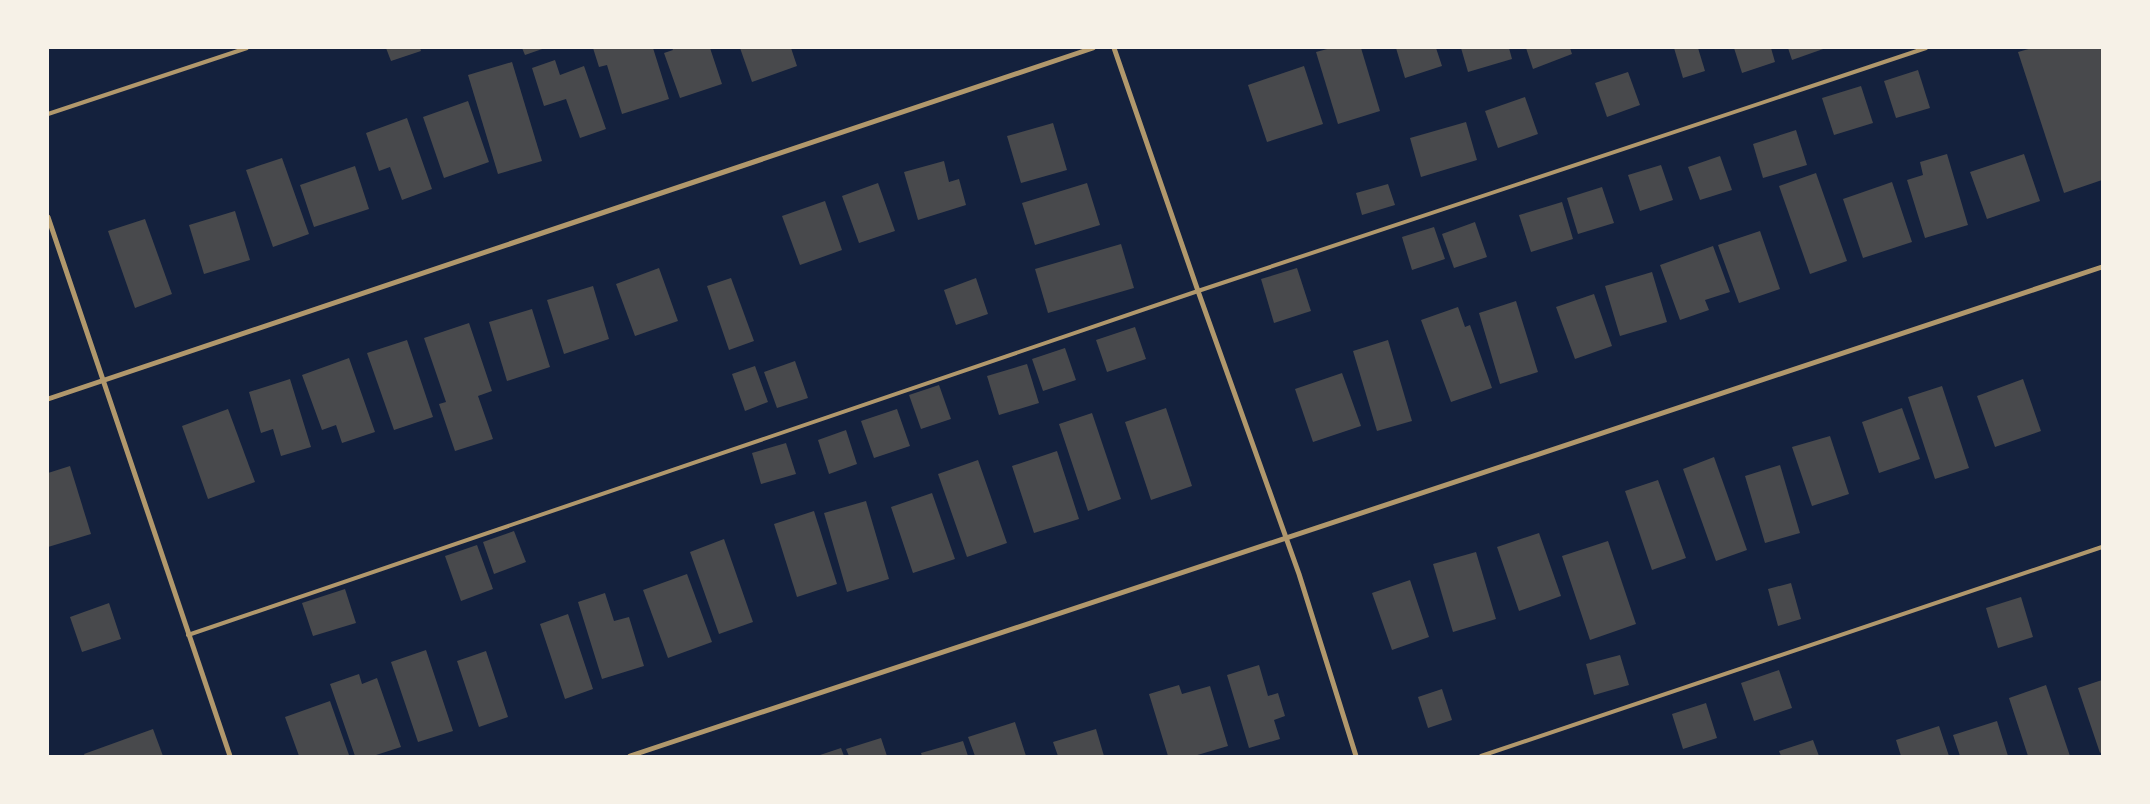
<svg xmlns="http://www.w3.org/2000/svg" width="2150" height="804" viewBox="0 0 2150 804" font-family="'Archivo Narrow',sans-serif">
	<rect width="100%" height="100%" fill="#14213d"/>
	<!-- building -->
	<g fill="#48494c">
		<path d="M386,48H420L421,51L391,61Z"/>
		<path d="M522,48H545L525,55Z"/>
		<path d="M593,48H653L669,99L622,114L607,65L599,67Z"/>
		<path d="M672,48H710L722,84L680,98L664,53L673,50Z"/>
		<path d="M740,48H791L797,66L752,82Z"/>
		<path d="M1331,48H1361L1380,111L1338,124L1316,52Z"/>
		<path d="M1396,48H1436L1442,66L1405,78Z"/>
		<path d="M1461,48H1509L1512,59L1468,72Z"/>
		<path d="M1526,48H1570L1572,54L1533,69Z"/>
		<path d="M1674,48H1698L1705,71L1683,78Z"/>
		<path d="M1734,48H1771L1775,62L1742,73Z"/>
		<path d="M1788,48H1826L1792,60Z"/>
		<path d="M2032,48H2102V180L2064,193L2018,52Z"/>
		<path d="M555,60L560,75L584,66L606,129L580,138L566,99L544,106L532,68Z"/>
		<path d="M512,62L542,161L498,174L468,75Z"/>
		<path d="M1304,66L1323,124L1267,142L1248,85Z"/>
		<path d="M1918,70L1930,108L1896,118L1884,81Z"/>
		<path d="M1628,72L1640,105L1607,117L1595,83Z"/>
		<path d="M1861,86L1873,123L1834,135L1822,98Z"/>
		<path d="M1525,97L1538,134L1498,148L1485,111Z"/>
		<path d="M468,101L489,162L444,178L423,117Z"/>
		<path d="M407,118L432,189L402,200L390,167L379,171L366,133Z"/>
		<path d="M1466,122L1477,160L1421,177L1410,138Z"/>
		<path d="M1053,123L1067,170L1021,183L1007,136Z"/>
		<path d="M1796,130L1807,165L1763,178L1753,144Z"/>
		<path d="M1947,154L1968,225L1925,238L1907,180L1923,175L1920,162Z"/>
		<path d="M2024,154L2040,201L1987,219L1970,172Z"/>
		<path d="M1720,156L1732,190L1700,200L1688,167Z"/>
		<path d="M282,158L309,234L273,247L246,170Z"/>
		<path d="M944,161L949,182L959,179L966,205L918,220L904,172Z"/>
		<path d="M1661,165L1673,200L1640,211L1628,175Z"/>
		<path d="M355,166L369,209L314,227L300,185Z"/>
		<path d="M1816,173L1847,261L1810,274L1779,186Z"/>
		<path d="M1892,182L1912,242L1863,258L1843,199Z"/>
		<path d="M878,183L895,231L859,243L842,196Z"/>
		<path d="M1087,183L1100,225L1035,245L1022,203Z"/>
		<path d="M1388,184L1395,205L1362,215L1356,193Z"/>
		<path d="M1602,187L1614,223L1578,234L1567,198Z"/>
		<path d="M825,201L842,250L800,265L782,216Z"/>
		<path d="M1562,202L1573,239L1531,252L1519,215Z"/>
		<path d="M235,211L250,260L204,274L189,225Z"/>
		<path d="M145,219L172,294L135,308L108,231Z"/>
		<path d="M1475,222L1487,257L1454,268L1442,234Z"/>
		<path d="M1434,227L1445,259L1412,270L1402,237Z"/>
		<path d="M1760,231L1780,289L1739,303L1718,245Z"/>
		<path d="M1121,244L1134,288L1048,313L1035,269Z"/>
		<path d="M1713,246L1730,292L1705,300L1709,310L1680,320L1660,265Z"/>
		<path d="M659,268L678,321L635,336L616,284Z"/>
		<path d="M1297,268L1311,311L1274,323L1261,279Z"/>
		<path d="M1652,272L1667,322L1620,336L1605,286Z"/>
		<path d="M731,278L754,341L729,350L707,286Z"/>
		<path d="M976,278L988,314L956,325L944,290Z"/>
		<path d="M593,286L609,339L564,354L547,300Z"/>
		<path d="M1594,294L1612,346L1575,359L1556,307Z"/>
		<path d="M1516,301L1538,372L1500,384L1479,313Z"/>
		<path d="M1458,307L1465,327L1470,325L1492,388L1451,402L1421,320Z"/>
		<path d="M532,309L550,367L507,381L489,322Z"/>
		<path d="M469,323L492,391L478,396L493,439L455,451L439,404L446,402L424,338Z"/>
		<path d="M1135,327L1146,359L1107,372L1096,340Z"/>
		<path d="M407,340L433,417L394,430L367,353Z"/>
		<path d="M1388,340L1412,421L1377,431L1353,351Z"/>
		<path d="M1065,348L1076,380L1043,391L1032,359Z"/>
		<path d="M349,358L375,432L342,443L336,425L322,430L302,375Z"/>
		<path d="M795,361L808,398L777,408L764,372Z"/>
		<path d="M1027,364L1039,403L999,415L987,376Z"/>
		<path d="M755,366L768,402L745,411L732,374Z"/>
		<path d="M1342,373L1361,426L1313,442L1295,389Z"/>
		<path d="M290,379L311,447L281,456L273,429L261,433L249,392Z"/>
		<path d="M2023,379L2041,431L1995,447L1977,396Z"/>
		<path d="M939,385L951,419L921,429L909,395Z"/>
		<path d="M1942,386L1969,468L1935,479L1908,397Z"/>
		<path d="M1166,408L1192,486L1151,500L1125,422Z"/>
		<path d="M1902,408L1920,459L1879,473L1862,422Z"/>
		<path d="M228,409L255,482L208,499L182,426Z"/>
		<path d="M897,409L910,446L874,458L861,421Z"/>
		<path d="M1092,413L1121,499L1088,511L1059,424Z"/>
		<path d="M846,430L857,464L829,474L818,440Z"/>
		<path d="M1830,436L1849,494L1812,506L1792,447Z"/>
		<path d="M786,443L796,474L761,484L752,453Z"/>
		<path d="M1057,451L1079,519L1034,533L1012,466Z"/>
		<path d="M1714,457L1747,550L1716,561L1683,469Z"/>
		<path d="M978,460L1007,543L967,557L938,474Z"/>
		<path d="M1780,465L1800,533L1765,543L1745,476Z"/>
		<path d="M70,466L91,534L48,547V473Z"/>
		<path d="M1658,480L1686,558L1652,570L1625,491Z"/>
		<path d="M932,493L955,559L913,573L891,507Z"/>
		<path d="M866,501L889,579L847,592L824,513Z"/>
		<path d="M814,511L837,584L797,597L774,524Z"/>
		<path d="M514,531L526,562L494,574L483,542Z"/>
		<path d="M1539,533L1561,596L1519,611L1497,547Z"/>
		<path d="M724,539L753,622L719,634L690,552Z"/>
		<path d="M1608,541L1636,624L1590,640L1562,556Z"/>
		<path d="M477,545L493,589L461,601L445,556Z"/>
		<path d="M1476,552L1496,619L1453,632L1433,564Z"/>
		<path d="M687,574L712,642L668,658L643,590Z"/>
		<path d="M1410,580L1429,637L1392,650L1372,593Z"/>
		<path d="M1791,583L1801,619L1778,626L1768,589Z"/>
		<path d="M345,589L356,623L313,636L302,603Z"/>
		<path d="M605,593L614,621L629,617L644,666L602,679L578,602Z"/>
		<path d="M2021,597L2033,637L1998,648L1986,608Z"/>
		<path d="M109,603L121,639L82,652L70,617Z"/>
		<path d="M568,614L593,689L565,699L540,624Z"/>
		<path d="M426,650L453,731L418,742L391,662Z"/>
		<path d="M486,651L508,717L479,727L457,661Z"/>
		<path d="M1620,655L1629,685L1594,695L1586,664Z"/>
		<path d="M1259,665L1268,696L1278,693L1285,716L1274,720L1280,739L1249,748L1227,675Z"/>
		<path d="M1779,670L1792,708L1754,721L1741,683Z"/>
		<path d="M359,674L362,684L377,678L401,747L373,756H355L330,684Z"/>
		<path d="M2102,680V752L2100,753L2078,688Z"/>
		<path d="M1179,685L1182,694L1210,686L1228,746L1194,756H1168L1149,694Z"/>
		<path d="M2046,685L2070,756H2028L2009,698Z"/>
		<path d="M1442,689L1452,720L1428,728L1418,697Z"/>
		<path d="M330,701L349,755L299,756L285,717Z"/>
		<path d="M1706,703L1717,738L1683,749L1672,714Z"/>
		<path d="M1997,721L2008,756H1960L1953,735Z"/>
		<path d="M1015,722L1026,756H975L968,737Z"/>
		<path d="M1939,726L1949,756H1901L1896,740Z"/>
		<path d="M153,729L163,756H85L84,754Z"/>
		<path d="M1096,729L1104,756H1058L1053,742Z"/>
		<path d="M881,738L887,756H849L846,749Z"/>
		<path d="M1813,740L1819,756H1781L1779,751Z"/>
		<path d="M963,741L968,756H922L921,753Z"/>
		<path d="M841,748L844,756H817Z"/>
	</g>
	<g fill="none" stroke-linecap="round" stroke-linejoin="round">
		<!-- service -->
		<g stroke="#b1986c" stroke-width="4">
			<path d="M48,114L247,48"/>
			<path d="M188,635L1198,291L1926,48"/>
			<path d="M1481,756L2102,547"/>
		</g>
		<!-- minor -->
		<g stroke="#b1986c" stroke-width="5">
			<path d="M1114,48L1198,291L1299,574L1356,756"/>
			<path d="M48,217L230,756"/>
			<path d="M48,399L1093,48"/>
			<path d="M630,756L2102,267"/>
		</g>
	</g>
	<!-- border -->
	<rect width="2150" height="804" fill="none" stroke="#f6f1e7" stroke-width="98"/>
</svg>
